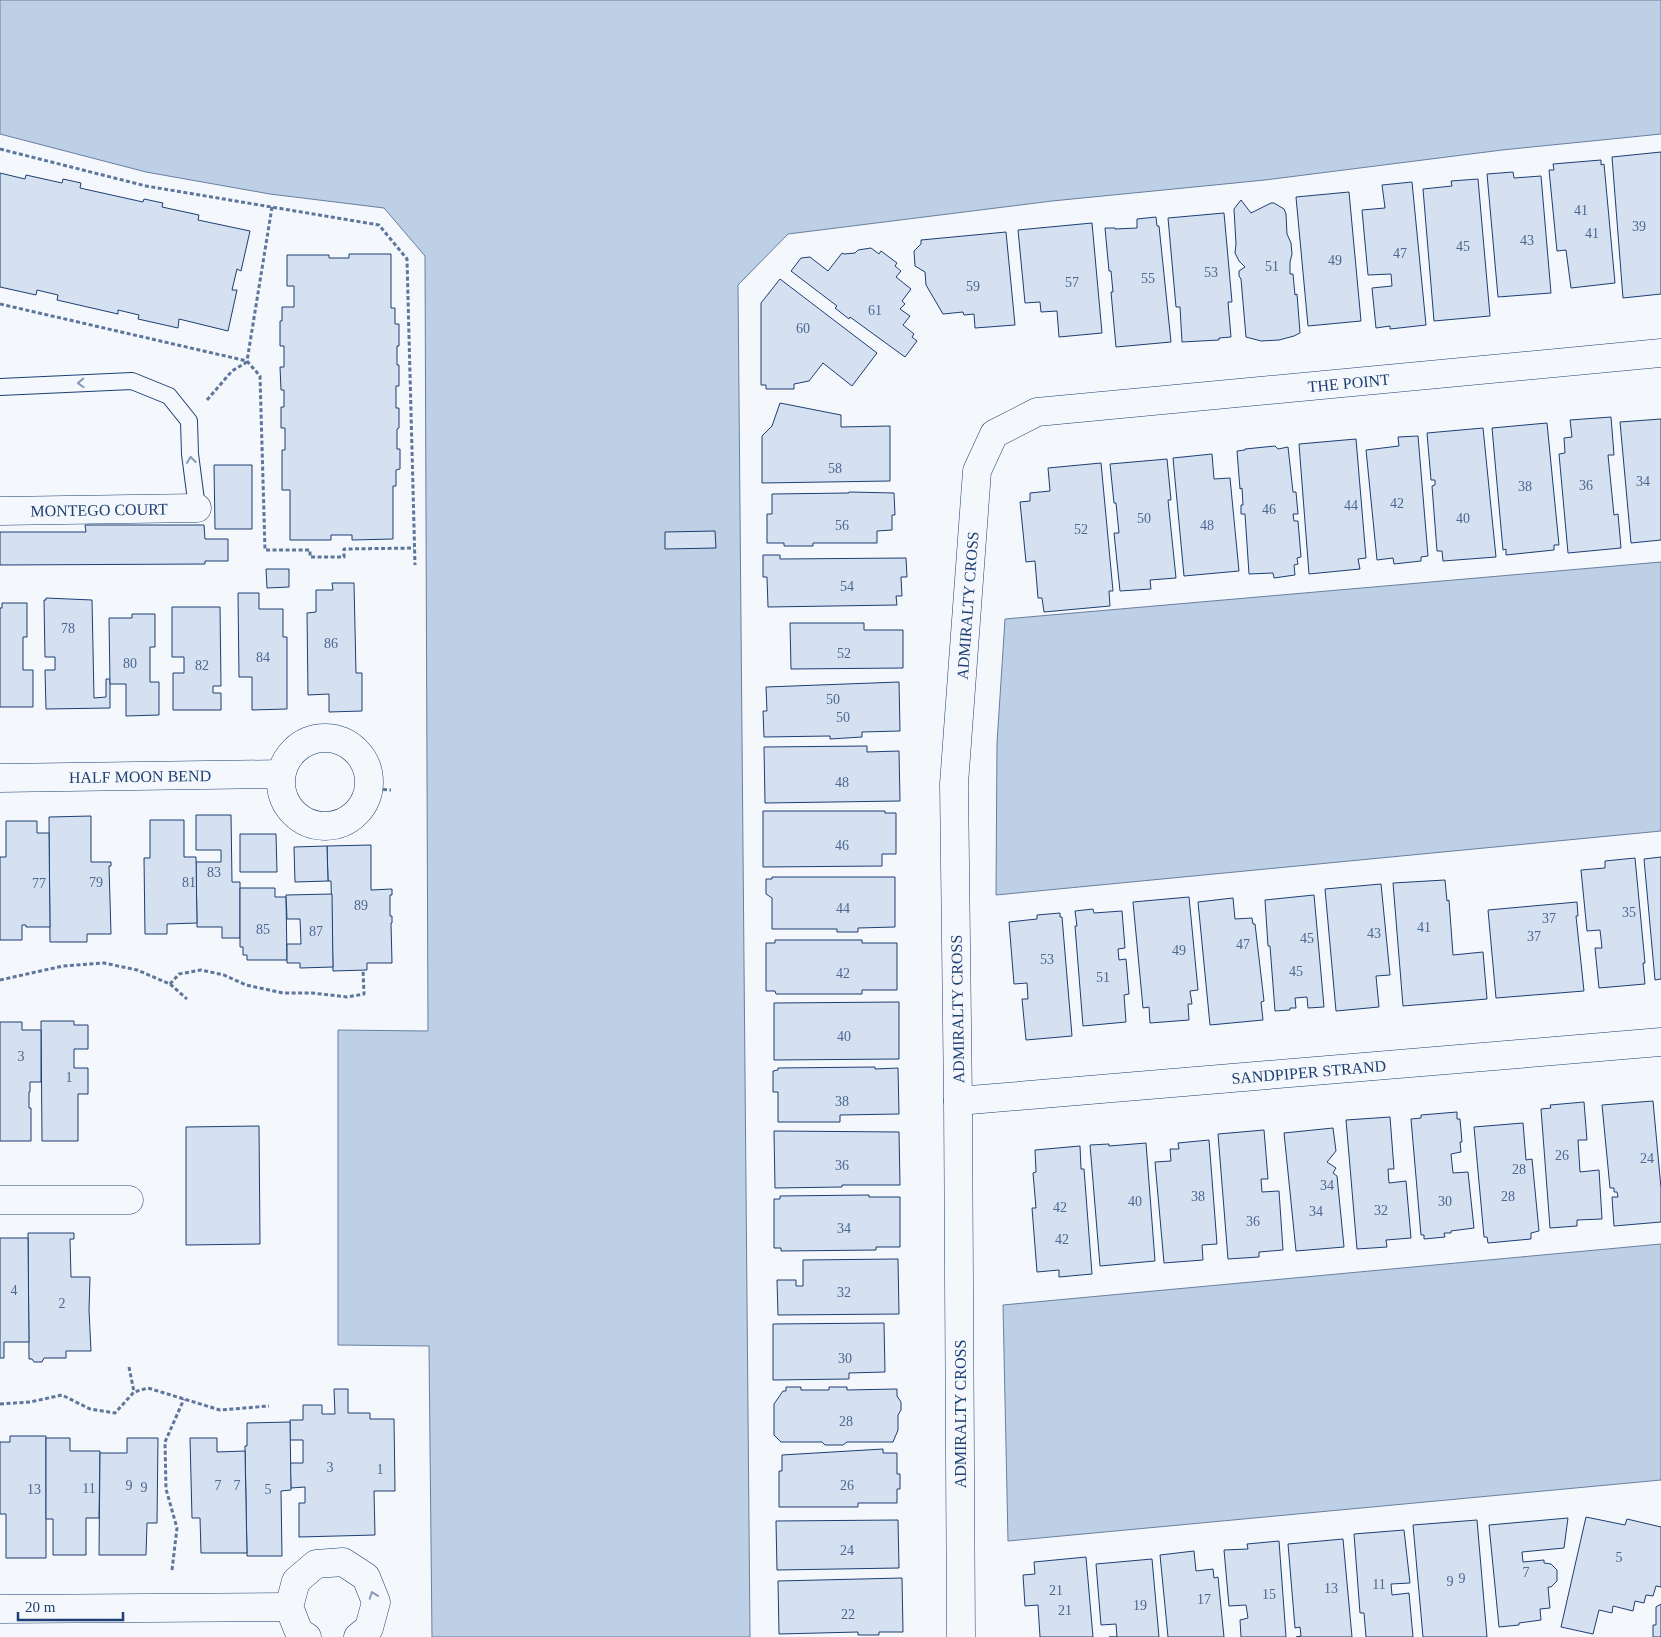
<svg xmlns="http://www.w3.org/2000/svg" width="1661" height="1637" viewBox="0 0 1661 1637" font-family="Georgia,serif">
	<rect width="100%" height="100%" fill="#f4f7fb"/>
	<!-- water -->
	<g fill="#bed0e5" stroke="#687fa3">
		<path d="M0,0H1661V134L1502,150L1265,180L1052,201L788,234L738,285L750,1637H432L429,1346L338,1345V1030L428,1031L425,256L384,208L270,194L146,172L0,134Z"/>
		<path d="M1661,562V831L996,895L997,743L1005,619Z"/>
		<path d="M1661,1244V1480L1008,1541L1003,1305Z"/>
	</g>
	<!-- building -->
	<g fill="#d5e0f0" stroke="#1d3f73">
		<path d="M1661,152V294L1623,298L1612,157Z"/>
		<path d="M1601,160V165L1604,164L1615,283L1571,288L1566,250L1557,251L1549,170H1554L1553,164Z"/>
		<path d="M1513,172L1514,178L1541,176L1551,293L1498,297L1487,174Z"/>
		<path d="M0,173L25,179L26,175L62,183L63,179L81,183L80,188L143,202L144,199L163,203L162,207L199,215L198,220L250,231L241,271L237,269L232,290H237L228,331L179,319L178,328L138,319L139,315L118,310V314L57,300L58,295L37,290L36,295L0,287Z"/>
		<path d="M1478,179L1490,316L1434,321L1423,189L1452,186L1451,181Z"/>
		<path d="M1412,182L1426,325L1390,329V326L1376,328L1372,288L1392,286L1391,274L1368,275L1362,210L1385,208L1382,185Z"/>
		<path d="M1349,192L1361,321L1308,326L1296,197Z"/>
		<path d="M1241,200L1251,213L1271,203H1274L1284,209L1286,214L1287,234L1291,243L1292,254L1290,262V274H1293L1295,295L1297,294L1300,333L1294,336L1279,340L1261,341L1246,337L1241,279L1239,276V271L1245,267L1239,261L1235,253L1236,244L1234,209Z"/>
		<path d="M1224,213L1232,302H1228L1231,337L1219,338V340L1182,342L1180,307H1176L1168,218Z"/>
		<path d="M1156,217L1157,226H1159L1171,342L1116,347L1111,292H1113L1111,271H1109L1105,228H1115V229L1137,228V219Z"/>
		<path d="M1092,223L1102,333L1059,337L1057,311L1041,312L1040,302L1025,303L1018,230Z"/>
		<path d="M1006,232L1015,325L975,328L974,314L964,315L963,312L943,314L926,285L925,272L915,266L914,251L921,244V240Z"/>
		<path d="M871,248L879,254L881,251L897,263L895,266L901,271L896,277L911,289L902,301L905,304L900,309L910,316L903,325L914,334L912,337L917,341L905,357L850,317L849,319L835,308L837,306L791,271L801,258L810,257L828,271L842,253L844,254L855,253L858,250Z"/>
		<path d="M349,254H391V308H395V324H399V346H397V365H399V386H396V408H399V428L397,429V449H400V469L396,470V486H393V539L352,540V535H331V540H290V490H282V450H285V428H281V407H284V390H281L280,367H284V346H280V321H282V307H294V286H287V255H329V258H349Z"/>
		<path d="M780,279L877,353L852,386L823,363L809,381L794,384V389H766V385H761V303Z"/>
		<path d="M780,403L841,415V427L890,426V481L762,483V436L772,426Z"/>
		<path d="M1611,417L1614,455H1608L1614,515L1618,514L1621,548L1568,553L1559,454L1565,453L1564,438L1572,437L1570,420Z"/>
		<path d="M1661,419V540L1631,543L1620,422Z"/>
		<path d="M1547,423L1559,545H1554V550L1506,555V549L1503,550L1492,428Z"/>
		<path d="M1483,428L1496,557L1443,561L1442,551H1437L1432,486L1435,485V480H1431L1427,433Z"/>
		<path d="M1418,436L1428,556L1421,557V561L1394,564L1393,558L1377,560L1366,450L1399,446L1398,437Z"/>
		<path d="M1356,439L1366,558L1358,559L1360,569L1309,574L1299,444Z"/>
		<path d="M1275,446L1278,449L1288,447L1293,492H1296L1298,514H1293L1294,521H1298L1301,557L1297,558L1298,564L1294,565L1295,575L1274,578L1273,573L1249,574L1245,514H1241V505H1243L1242,488L1240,489L1237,451L1245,450V449Z"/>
		<path d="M1212,454L1214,479L1230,478L1239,571L1184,576L1173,458Z"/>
		<path d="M1167,459L1171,500H1168L1176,578L1150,580L1151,589L1120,591L1114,533H1119L1116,503H1114L1110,464Z"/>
		<path d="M1101,463L1113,591H1109L1110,606L1044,612L1042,598H1038L1035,561L1026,562L1020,502L1030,501V493L1050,491L1048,468Z"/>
		<path d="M214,465H252V529H215Z"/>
		<path d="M849,492L894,493L895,515H892V530L877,531V543H813V546H784V543H767V514H772V494L849,493Z"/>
		<path d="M85,525H204L205,539H228V561H205V564L0,565V532H86Z"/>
		<path d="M715,531L716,548L665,549V532Z"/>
		<path d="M763,555H780V559L906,558L907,577H901L902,596H896L897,605L768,607L767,577H763Z"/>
		<path d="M266,569H289V587L267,588Z"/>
		<path d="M332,583H354L356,673H362V711L329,712V694L308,695L307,613L316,612V590H333Z"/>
		<path d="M238,593H259V609H283V637H287V709L252,710V677H239Z"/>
		<path d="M46,598L92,600L94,698L106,697V679H110V708L46,709L45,670H55V657H45L44,600H46Z"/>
		<path d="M2,603H27V637H23V670H33V707H0V608H2Z"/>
		<path d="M172,607H220L221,686H213V693H221V710H173V673H184V657H172Z"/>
		<path d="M132,614H155V647H150V682H159V715L126,716V684H110L109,618H132Z"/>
		<path d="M790,623H864V630H903V668L791,669Z"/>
		<path d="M899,682L900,731L862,732V737L830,739V736L764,737L763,711H767L766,687Z"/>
		<path d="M867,746V752L899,751L900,801L765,803L764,747Z"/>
		<path d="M763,811H885V813H896V854H882V866L763,867Z"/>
		<path d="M196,815H231L232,882H240V938H222V927H197L196,862H221V850H196Z"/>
		<path d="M91,816V862H111V866H109L111,934H87V942H50L49,817Z"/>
		<path d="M150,820H184V857H196L197,923L167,924V934H145L144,858H150Z"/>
		<path d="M6,821H37V833H49L50,927H26V925H22V940H0V857H6Z"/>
		<path d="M240,834H276L277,872H240Z"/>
		<path d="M371,845V890L392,889V895H390V916H392V923H391L392,963H367V970L333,971L331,881H328L327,846Z"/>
		<path d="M327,846L328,881L295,882L294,847Z"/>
		<path d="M1661,857V979L1655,980L1644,859Z"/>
		<path d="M1635,858L1645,963H1643L1645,984L1599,988L1595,948H1602L1600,930L1587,931L1581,870L1605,868V861Z"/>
		<path d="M772,877H895V927L858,928V932H837V929H772V898L766,894V879H772Z"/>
		<path d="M1445,880L1447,901L1449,900L1453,955L1483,952L1487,999L1403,1006L1393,883Z"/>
		<path d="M1381,884L1390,975L1376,976L1379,1007L1336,1011L1325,889Z"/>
		<path d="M240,888H275V897H286L287,960H247V955H243V947H240Z"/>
		<path d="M332,894L333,967L300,968V963H287V944H301L300,919H287L286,895Z"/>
		<path d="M1314,895L1324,1007L1308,1008L1307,997L1295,998L1296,1008H1290V1010L1275,1011L1270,946H1268L1265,900Z"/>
		<path d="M1189,897L1198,990L1190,991L1192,1004H1188L1189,1020L1150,1023L1149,1007L1143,1008L1133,902Z"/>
		<path d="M1233,898L1235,919L1252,918L1253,924H1255L1264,1001L1261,1002L1263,1020L1210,1025L1198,902Z"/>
		<path d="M1577,902L1578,916H1576L1584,991L1496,998L1488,910Z"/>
		<path d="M1093,909L1094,913L1122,911L1125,948L1118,949L1119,960L1126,959L1129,994L1124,995L1126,1022L1083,1026L1075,926H1077L1075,911Z"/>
		<path d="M1060,913V917H1062L1072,1036L1026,1040L1022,999H1028L1027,983L1014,984L1009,922L1037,919V915Z"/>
		<path d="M775,940H862V943H897V990H862V994H776L775,991H766V943H775Z"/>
		<path d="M899,1002V1059L774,1060V1003Z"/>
		<path d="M41,1021H74V1025H88V1049H74V1068H88V1094H78V1141H42Z"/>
		<path d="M0,1022H22V1030H41V1082H30V1092H29V1108H31V1141H0Z"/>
		<path d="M875,1067V1069L898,1068L899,1114L840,1115V1122H778V1092H773V1071L778,1070V1068Z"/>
		<path d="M1653,1101L1661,1188V1222L1614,1226L1612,1197H1618L1617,1192H1614V1188H1610L1602,1105Z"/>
		<path d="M1584,1102L1587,1140H1578L1580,1172L1599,1170L1602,1219L1577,1220V1226L1550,1228L1541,1109L1551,1108L1550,1105Z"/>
		<path d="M1457,1112V1119H1460L1462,1142H1460L1461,1152L1451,1154L1453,1173L1468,1172L1474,1228L1451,1231V1233H1444L1445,1237L1424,1239V1235H1421L1411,1119L1421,1118V1115Z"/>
		<path d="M1390,1117L1394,1169H1388L1389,1183L1406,1181L1411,1238L1386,1240L1387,1247L1357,1249L1346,1120Z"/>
		<path d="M1523,1123L1526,1160L1532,1159L1539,1231L1531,1233V1239L1488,1243L1487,1237H1484L1474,1127Z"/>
		<path d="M259,1126L260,1244L186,1245V1127Z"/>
		<path d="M1333,1128L1336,1151L1327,1162L1336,1168L1333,1173L1337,1176L1344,1247L1296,1251L1284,1133Z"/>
		<path d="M1264,1130L1268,1179H1261L1262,1192L1279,1191L1283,1250L1259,1252V1257L1228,1259L1218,1134Z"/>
		<path d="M774,1131L899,1132L900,1185H842V1187L775,1188Z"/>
		<path d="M1209,1140L1217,1244L1202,1245L1203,1260L1164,1263L1155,1162L1171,1161L1170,1149H1179L1178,1143Z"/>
		<path d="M1146,1143L1155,1261L1100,1266L1090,1145L1109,1144V1146Z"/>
		<path d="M1080,1146L1081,1169H1084L1092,1274L1059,1277V1270L1037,1272L1032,1208H1036L1033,1173L1036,1172L1035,1150Z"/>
		<path d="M869,1195V1197H900V1247H876V1250L781,1251V1248H774V1199H780V1196Z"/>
		<path d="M28,1233H74V1239H70L71,1277H90L89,1310L91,1351H66V1358H44L42,1362H34L32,1359H29Z"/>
		<path d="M0,1238H28L29,1342H4V1358H0Z"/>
		<path d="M898,1259L899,1314L778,1315L777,1280H796V1286H803V1260Z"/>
		<path d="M884,1323L885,1372L849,1373V1379L773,1380V1324Z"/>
		<path d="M786,1387H801V1390H829V1387H847V1390L897,1389V1396L901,1402V1410L898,1415V1430L893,1442H847L843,1445H825L822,1442H781L774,1435V1404L783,1391H786Z"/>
		<path d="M334,1389H348V1413H370V1419H394L395,1491H374L375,1535L299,1537V1503H305V1487L291,1488L290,1463H303V1440H290V1420H303V1405H322V1414H335Z"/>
		<path d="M290,1422L291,1490L281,1491L282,1556H247L245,1446H247V1423Z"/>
		<path d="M10,1436H46V1558H6V1514H0V1442H10Z"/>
		<path d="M46,1438H70V1451H100L99,1518H86V1555H53V1519H46Z"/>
		<path d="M127,1438H158L157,1523H147L146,1555H99L100,1453H127Z"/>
		<path d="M190,1438H217V1452L245,1451L247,1553H201L200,1518H192Z"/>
		<path d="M883,1449V1453H897V1474H900V1489H897V1503H858V1507H779V1471H782V1455Z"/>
		<path d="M1586,1517L1625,1525L1627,1519L1661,1527V1587L1656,1586L1653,1596L1646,1595L1644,1603L1635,1601L1633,1611L1613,1606L1612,1613L1599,1610L1593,1634L1561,1627Z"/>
		<path d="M1568,1518L1564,1548L1522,1552L1523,1562L1544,1560V1563L1551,1564L1557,1570V1581L1551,1587H1548L1550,1608L1540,1609L1541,1620L1519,1623V1625L1499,1627L1489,1525Z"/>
		<path d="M898,1520L899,1568L777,1570L776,1521Z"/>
		<path d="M1477,1520L1487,1637H1423L1413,1525Z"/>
		<path d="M1404,1530L1410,1583L1391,1584L1392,1595L1409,1593L1413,1637H1366L1364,1613H1360L1354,1534Z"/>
		<path d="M1343,1539L1352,1637H1296L1301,1636L1300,1627L1295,1628L1288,1544Z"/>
		<path d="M1279,1541L1286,1637H1241L1240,1620L1248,1618L1246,1605L1229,1606L1224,1550L1248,1549L1247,1544Z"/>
		<path d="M1194,1551L1196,1571L1213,1569L1214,1578L1218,1577L1224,1637H1168L1160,1555Z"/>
		<path d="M1086,1557L1093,1637H1040L1038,1605L1025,1606L1023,1575L1035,1574L1034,1562Z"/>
		<path d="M1152,1559L1159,1637H1109H1117L1116,1624L1101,1625L1096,1564Z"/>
		<path d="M902,1578L903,1632H879V1635H858V1632L779,1634L778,1581Z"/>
		<path d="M1661,1604V1637H1653V1625H1656V1607Z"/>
	</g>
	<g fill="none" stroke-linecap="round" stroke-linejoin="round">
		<defs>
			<path id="service" d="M0,387L132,381L169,396L189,421L190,454L197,508"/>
			<g id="minor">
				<path id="s1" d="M0,511L197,508"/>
				<circle cx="325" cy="782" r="44"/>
				<path id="s2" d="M0,778L281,774"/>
				<path id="s3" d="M958,1101L1661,1042"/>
				<path d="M0,1200H129"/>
				<path d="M0,1609L289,1607"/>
				<path d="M307,1637L299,1632L289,1607L296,1581L316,1564L343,1562L366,1577L376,1602L369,1628L358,1637"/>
				<path id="s4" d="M961,1637L958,1101L954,784L977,471L994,434L1037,412L1661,353"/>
			</g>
		</defs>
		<!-- service casing -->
		<use href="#service" stroke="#1d3f73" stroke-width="18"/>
		<!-- minor casing -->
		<use href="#minor" stroke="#1d3f73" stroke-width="29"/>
		<!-- path -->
		<g stroke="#5e769c" stroke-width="3" stroke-dasharray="4 2.5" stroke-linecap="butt">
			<path d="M0,149L146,186L379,225L407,259L415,565"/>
			<path d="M272,207L247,361L260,376L265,550H310V557H344V549L414,548"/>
			<path d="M0,304L247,361"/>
			<path d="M207,400L232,371L247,362"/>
			<path d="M370,789L391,790"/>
			<path d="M0,980L63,966L104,963L137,970L170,984L187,999"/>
			<path d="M170,984L179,974L201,970L224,975L246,985L283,993H312L347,997L364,994L363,970"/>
			<path d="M129,1367L134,1392"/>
			<path d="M0,1404L30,1402L62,1395L90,1409L115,1413L134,1392L148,1388L220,1410L269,1406"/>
			<path d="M172,1570L177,1528L166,1489L165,1442L184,1399"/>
		</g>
		<!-- service -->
		<use href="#service" stroke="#f4f7fb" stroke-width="16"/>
		<!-- minor -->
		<use href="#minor" stroke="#f4f7fb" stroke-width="28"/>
	</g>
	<!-- one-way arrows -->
	<defs><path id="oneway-chevron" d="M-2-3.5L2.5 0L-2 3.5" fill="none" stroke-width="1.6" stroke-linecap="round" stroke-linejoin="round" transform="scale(1.25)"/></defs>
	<g stroke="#889bb7">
		<use href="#oneway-chevron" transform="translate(81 383) rotate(178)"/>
		<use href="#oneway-chevron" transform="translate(191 460) rotate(-96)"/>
		<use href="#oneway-chevron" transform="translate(373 1595) rotate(-109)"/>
	</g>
	<g text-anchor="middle" stroke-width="4" stroke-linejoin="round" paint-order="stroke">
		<!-- number labels -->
		<g font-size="14" fill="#4b6792">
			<text x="1581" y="215">41</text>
			<text x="1639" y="231">39</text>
			<text x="1592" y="238">41</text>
			<text x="1527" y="245">43</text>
			<text x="1463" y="251">45</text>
			<text x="1400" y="258">47</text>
			<text x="1335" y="265">49</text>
			<text x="1272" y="271">51</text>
			<text x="1211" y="277">53</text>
			<text x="1148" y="283">55</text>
			<text x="1072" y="287">57</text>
			<text x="973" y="291">59</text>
			<text x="875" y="315">61</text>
			<text x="803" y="333">60</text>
			<text x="835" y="473">58</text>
			<text x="1643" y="486">34</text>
			<text x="1586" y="490">36</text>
			<text x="1525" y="491">38</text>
			<text x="1397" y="508">42</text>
			<text x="1351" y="510">44</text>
			<text x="1269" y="514">46</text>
			<text x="1144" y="523">50</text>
			<text x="1463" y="523">40</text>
			<text x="842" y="530">56</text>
			<text x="1207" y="530">48</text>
			<text x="1081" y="534">52</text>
			<text x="847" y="591">54</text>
			<text x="68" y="633">78</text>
			<text x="331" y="648">86</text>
			<text x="844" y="658">52</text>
			<text x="263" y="662">84</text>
			<text x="130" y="668">80</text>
			<text x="202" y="670">82</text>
			<text x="833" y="704">50</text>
			<text x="843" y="722">50</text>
			<text x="842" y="787">48</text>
			<text x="842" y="850">46</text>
			<text x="214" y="877">83</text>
			<text x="96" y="887">79</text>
			<text x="189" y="887">81</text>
			<text x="39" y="888">77</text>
			<text x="361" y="910">89</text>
			<text x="843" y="913">44</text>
			<text x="1629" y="917">35</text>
			<text x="1549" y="923">37</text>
			<text x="1424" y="932">41</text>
			<text x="263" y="934">85</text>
			<text x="316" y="936">87</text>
			<text x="1374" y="938">43</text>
			<text x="1534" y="941">37</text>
			<text x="1307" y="943">45</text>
			<text x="1243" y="949">47</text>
			<text x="1179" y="955">49</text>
			<text x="1047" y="964">53</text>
			<text x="1296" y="976">45</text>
			<text x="843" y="978">42</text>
			<text x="1103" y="982">51</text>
			<text x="844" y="1041">40</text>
			<text x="21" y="1061">3</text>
			<text x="69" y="1082">1</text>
			<text x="842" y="1106">38</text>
			<text x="1562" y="1160">26</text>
			<text x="1647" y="1163">24</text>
			<text x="842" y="1170">36</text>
			<text x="1519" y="1174">28</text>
			<text x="1327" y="1190">34</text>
			<text x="1198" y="1201">38</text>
			<text x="1508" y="1201">28</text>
			<text x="1135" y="1206">40</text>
			<text x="1445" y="1206">30</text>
			<text x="1060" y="1212">42</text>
			<text x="1381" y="1215">32</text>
			<text x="1316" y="1216">34</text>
			<text x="1253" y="1226">36</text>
			<text x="844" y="1233">34</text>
			<text x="1062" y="1244">42</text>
			<text x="14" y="1295">4</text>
			<text x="844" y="1297">32</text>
			<text x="62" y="1308">2</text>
			<text x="845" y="1363">30</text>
			<text x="846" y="1426">28</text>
			<text x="330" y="1472">3</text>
			<text x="380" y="1474">1</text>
			<text x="129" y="1490">9</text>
			<text x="218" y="1490">7</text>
			<text x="237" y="1490">7</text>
			<text x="847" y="1490">26</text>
			<text x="144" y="1492">9</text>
			<text x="89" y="1493">11</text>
			<text x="34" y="1494">13</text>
			<text x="268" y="1494">5</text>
			<text x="847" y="1555">24</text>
			<text x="1619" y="1562">5</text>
			<text x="1526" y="1577">7</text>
			<text x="1462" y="1583">9</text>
			<text x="1450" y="1586">9</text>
			<text x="1379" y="1589">11</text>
			<text x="1331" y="1593">13</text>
			<text x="1056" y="1595">21</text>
			<text x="1269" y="1599">15</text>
			<text x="1204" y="1604">17</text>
			<text x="1140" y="1610">19</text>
			<text x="1065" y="1615">21</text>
			<text x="848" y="1619">22</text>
		</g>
		<!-- street labels -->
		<g font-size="16" fill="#1d3f73" stroke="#f4f7fb">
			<text dy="6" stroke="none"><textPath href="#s4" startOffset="1569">THE POINT</textPath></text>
			<text dy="6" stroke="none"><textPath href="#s1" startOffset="99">MONTEGO COURT</textPath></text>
			<text dy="6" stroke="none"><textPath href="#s4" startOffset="1032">ADMIRALTY CROSS</textPath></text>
			<text dy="6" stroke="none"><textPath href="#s2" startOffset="140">HALF MOON BEND</textPath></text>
			<text transform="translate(957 1009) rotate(-91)" y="6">ADMIRALTY CROSS</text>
			<text dy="6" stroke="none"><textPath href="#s3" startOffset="352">SANDPIPER STRAND</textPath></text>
			<text transform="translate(960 1414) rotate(-90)" y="6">ADMIRALTY CROSS</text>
		</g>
	</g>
	<!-- scale -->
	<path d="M18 1612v8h105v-8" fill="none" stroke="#1d3f73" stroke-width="2.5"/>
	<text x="25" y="1612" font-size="15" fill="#1d3f73" stroke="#f4f7fb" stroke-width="4" paint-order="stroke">20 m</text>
</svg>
